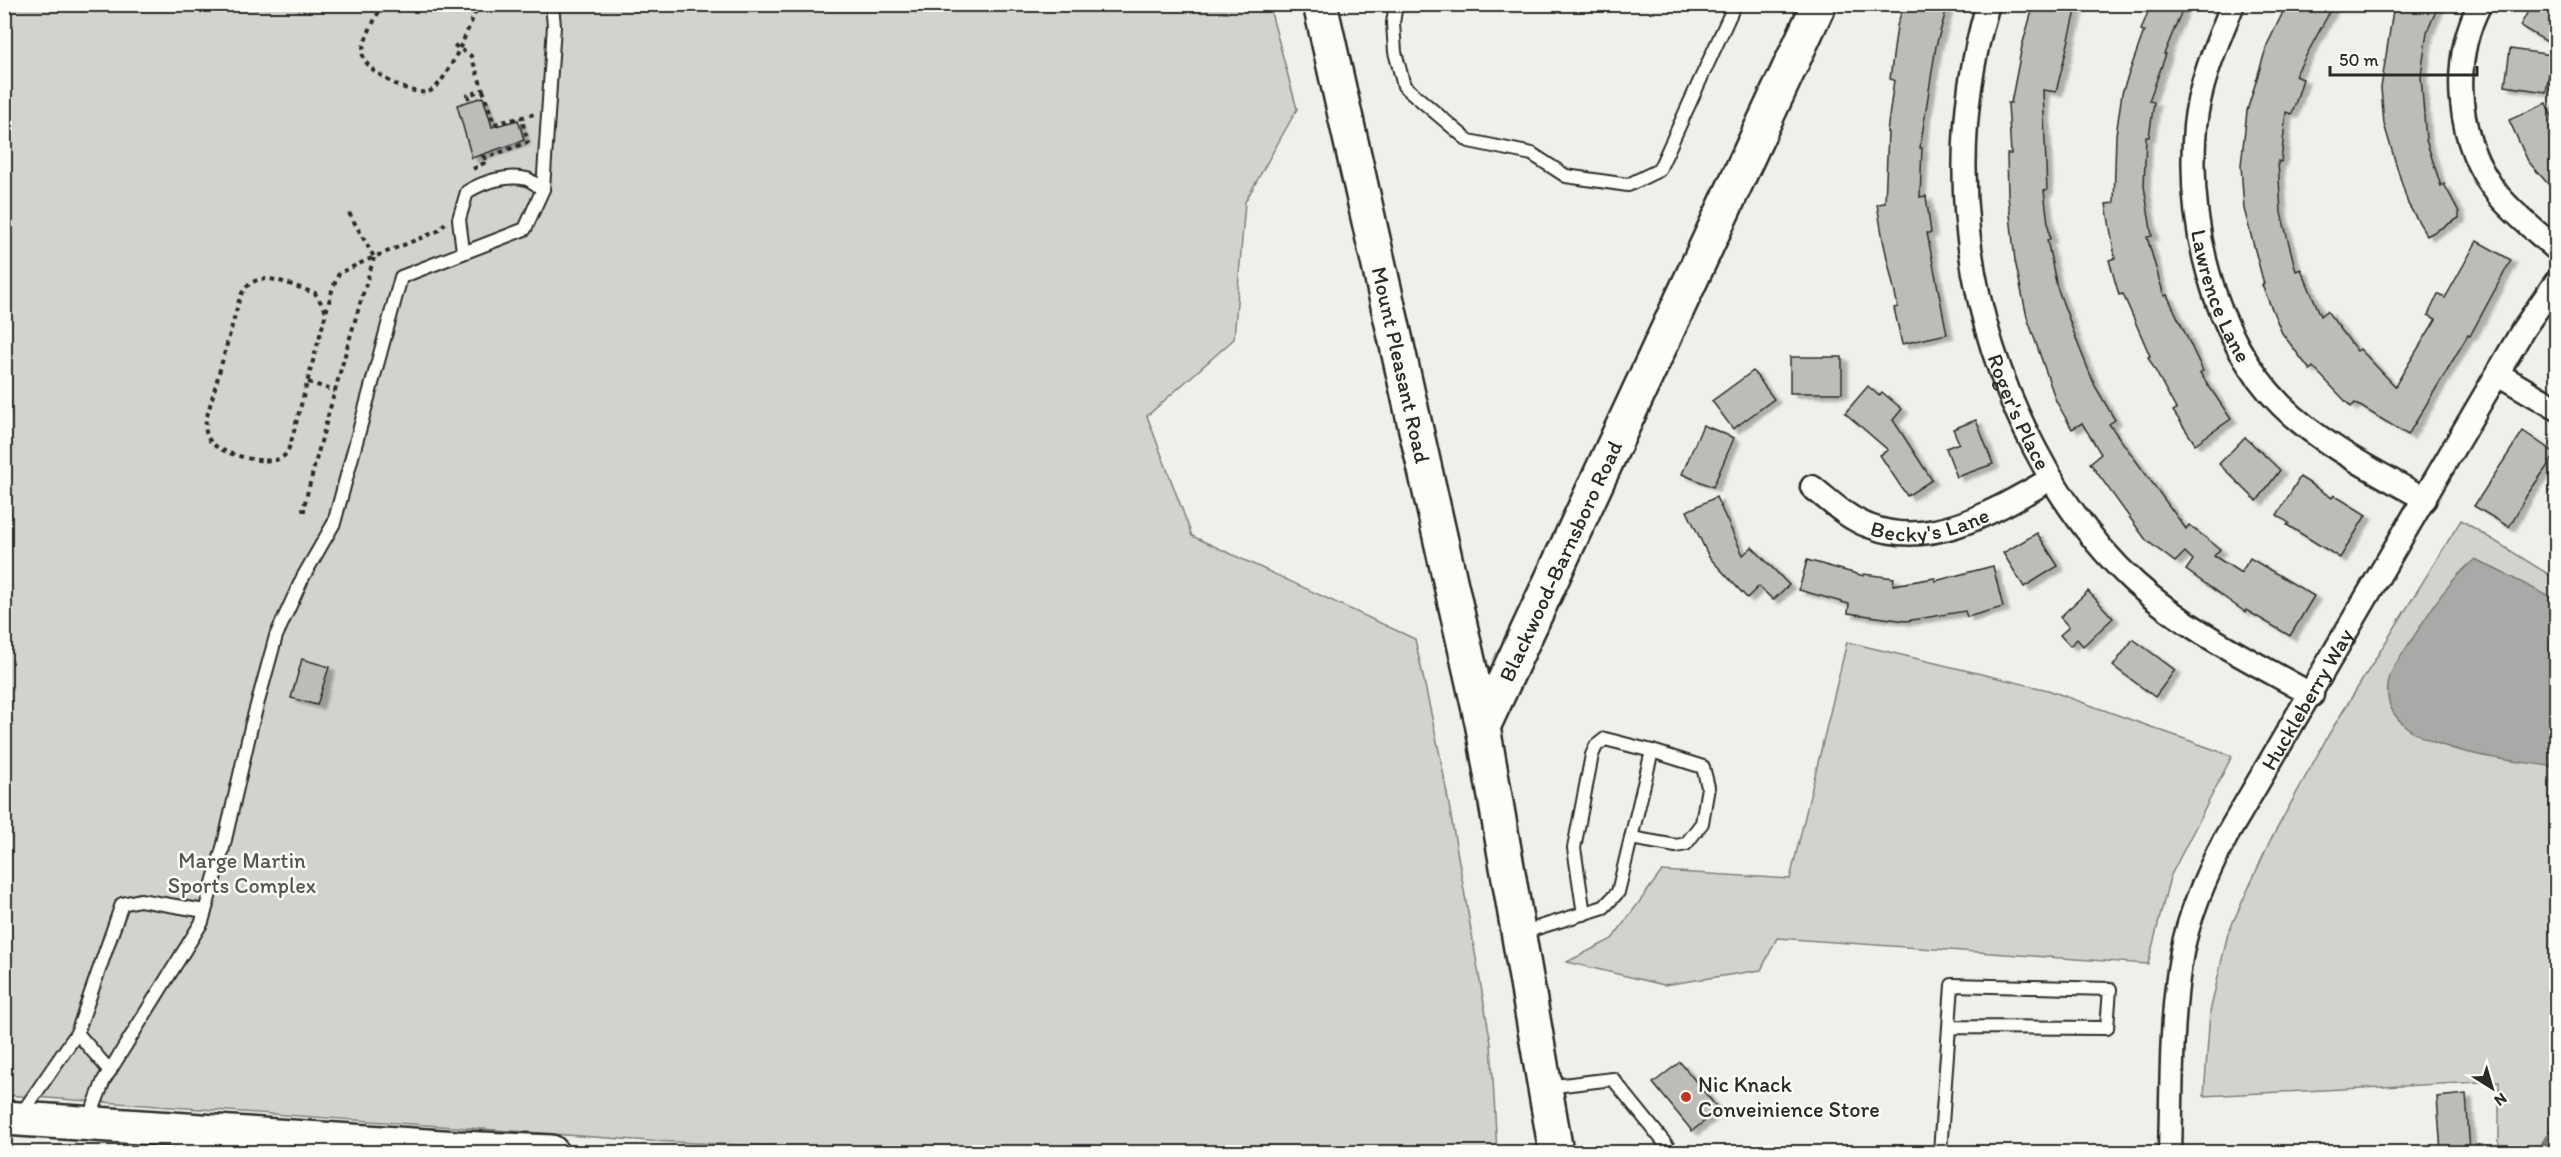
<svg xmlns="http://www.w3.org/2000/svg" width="2561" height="1157" viewBox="0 0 2561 1157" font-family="Itim,sans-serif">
	<defs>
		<filter id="shadow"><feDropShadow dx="6" dy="4" stdDeviation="1.5" flood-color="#0004"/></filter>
	</defs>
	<rect width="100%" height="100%" fill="#f0efeb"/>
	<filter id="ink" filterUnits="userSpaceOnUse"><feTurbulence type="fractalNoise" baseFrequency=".0167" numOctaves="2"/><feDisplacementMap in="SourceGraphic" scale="12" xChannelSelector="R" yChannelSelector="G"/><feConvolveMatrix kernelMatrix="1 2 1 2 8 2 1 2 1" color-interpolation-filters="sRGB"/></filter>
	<g filter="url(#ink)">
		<!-- green -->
		<g fill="#d3d2cf" stroke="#7f7e7d" stroke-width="1.5">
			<path d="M4,5H1269L1297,109L1245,202L1234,339L1147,416L1192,536L1415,639L1441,760L1491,1043L1497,1152H901L650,1141L5,1095Z"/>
			<path d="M2461,520L2556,579V1152H2499V1081L2204,1096L2210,1012L2228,933L2269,843L2329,734Z"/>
			<path d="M1847,642L2048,690L2232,756L2170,877L2148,964L1777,938L1761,970L1664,985L1567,962L1612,939L1662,871L1790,879Z"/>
		</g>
		<!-- water -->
		<path fill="#aaa9a7" stroke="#777775" stroke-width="1.5" d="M2475,559L2556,600V767C2511,759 2367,752 2390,676C2394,664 2404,652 2411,641C2430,611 2447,582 2475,559Z"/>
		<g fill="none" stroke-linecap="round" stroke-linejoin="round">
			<!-- stream -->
			<path stroke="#777775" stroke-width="6" d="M2539,1152L2556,1124"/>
		</g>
		<!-- building -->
		<g fill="#bdbcb8" stroke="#2b2b2b" stroke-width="1.5" filter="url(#shadow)">
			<path d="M1904,4H1948L1936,46L1920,148H1922L1920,197L1926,196L1931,233H1927L1947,334L1902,344L1894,308L1898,307L1883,240L1877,204L1885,203L1888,132H1887L1894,80L1890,79L1897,26Z"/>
			<path d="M2034,4H2069L2077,7L2056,92L2043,90L2047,190L2044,191L2050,239L2047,240L2057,287L2080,349L2095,386L2115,420L2109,424L2186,529L2189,525L2220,549L2214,556L2241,573L2250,558L2314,596L2290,636L2246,610L2245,612L2186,570L2193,560L2185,552L2175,562L2146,540L2090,463L2101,454L2082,423L2072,429L2056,401L2027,317L2015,261L2008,196L2007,154H2011L2008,103H2011L2022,46Z"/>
			<path d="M2151,4H2174L2183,8L2164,54H2166L2149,101L2154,102L2149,137H2146L2144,186L2152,236L2147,237L2164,296L2167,295L2203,371L2200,373L2231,419L2195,444L2173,411L2176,409L2148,357L2150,356L2123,294L2119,295L2109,260L2115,258L2106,204L2114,203L2116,135L2122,93L2144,31L2141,30Z"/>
			<path d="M2287,4H2334L2295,76L2303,79L2292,114L2286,112L2281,162L2278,161L2281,213L2296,271L2301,269L2321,316L2327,311L2357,351L2360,349L2395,386L2436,319L2428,315L2438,294L2445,298L2477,241L2511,260L2470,336L2468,335L2408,435L2355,403L2351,407L2313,367L2310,370L2282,333L2262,285L2264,284L2244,209L2241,165L2247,111L2267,45Z"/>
			<path d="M2394,4H2439L2427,32L2421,76L2426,140L2441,186L2444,184L2459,212V218L2427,236L2408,204L2384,124L2381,88Z"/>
			<path d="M2532,4H2556V47L2520,26Z"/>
			<path d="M2510,49L2552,55L2546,92L2505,86Z"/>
			<path d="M483,97L492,127L518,120L524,140L472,158L457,105Z"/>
			<path d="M2546,103L2556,126V193L2528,161L2509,120Z"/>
			<rect x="1790" y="357" width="52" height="36"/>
			<path d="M1753,371L1774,399L1733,429L1712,401Z"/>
			<path d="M1868,386L1879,396L1882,392L1902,409L1893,420L1932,480L1907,496L1880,455L1888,450L1845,413Z"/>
			<path d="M1976,420L1993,464L1957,477L1946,448L1959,443L1953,429Z"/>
			<path d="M1703,425L1734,438L1713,487L1682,474Z"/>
			<path d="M2523,431L2556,454L2527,495L2509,527L2474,506Z"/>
			<path d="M2245,437L2280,470L2257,501L2219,464Z"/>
			<path d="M2300,477L2332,498L2334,495L2366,515L2340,558L2287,525L2289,523L2277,515Z"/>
			<path d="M1716,497L1743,555L1752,547L1789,585L1773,600L1759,586L1747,598L1709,557L1687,511Z"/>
			<path d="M2037,533L2058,566L2024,587L2003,553Z"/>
			<path d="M1807,560L1864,576V574L1894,578L1893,585L1935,578V581L1993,566L2003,607L1967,617L1965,611L1906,621L1848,613L1849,604L1799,590Z"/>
			<path d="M2088,591L2113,618L2083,646L2077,639L2070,646L2060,635L2069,627L2060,617Z"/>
			<path d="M2133,639L2175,670L2155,697L2113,666Z"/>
			<path d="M302,659L329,667L317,705L291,698Z"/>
			<path d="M1680,1062L1719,1110L1692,1131L1653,1083Z"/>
			<path d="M2466,1094L2470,1152H2441L2437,1097Z"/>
		</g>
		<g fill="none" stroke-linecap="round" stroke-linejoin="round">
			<defs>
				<g id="lane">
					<path d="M1396,4L1393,23L1395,52L1404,86L1469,141L1532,154L1566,176L1628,185L1659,170L1735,4"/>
					<path d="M463,251L459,219L467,192C482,182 508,174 527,179C532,181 538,186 543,189"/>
					<path d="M1631,838L1676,846L1686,844L1702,823L1708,787L1703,767L1652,751"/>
					<path d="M1521,933L1604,907L1618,892L1652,751L1605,739L1596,746L1592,755L1574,848L1584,914"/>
					<path d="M110,1071L77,1033L122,904L140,900L205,911"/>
					<path d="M1546,1087L1613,1079L1672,1152"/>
					<path d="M20,1116L77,1033"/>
					<path d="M94,1123V1106L104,1080L202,922L224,844L251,727L276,636L303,577L334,523L401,277L525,229L543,189L554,26L552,4"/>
					<path d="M1940,1152L1952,985L2110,989L2107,1028L1949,1027"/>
				</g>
				<g id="street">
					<path id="s1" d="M1988,4C1944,153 1963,313 2035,449C2061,499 2094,545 2135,583C2187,630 2252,661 2312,695"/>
					<path id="s2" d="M2233,4C2217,43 2199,84 2195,126C2187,221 2211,334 2281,405C2321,445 2375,471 2425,499"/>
					<path d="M2480,4C2449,63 2457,145 2499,196C2516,216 2537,232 2556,249"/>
					<path d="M2498,374L2556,408"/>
					<path id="s3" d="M1812,487C1830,501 1847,518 1869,526C1933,551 1997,509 2051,479"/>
					<path id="s4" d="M2170,1152C2172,1086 2170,1017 2182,952C2190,911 2207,873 2226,837L2524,328L2556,282"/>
				</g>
				<g id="secondary">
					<path id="s5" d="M1320,4L1483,727L1556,1152"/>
					<path id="s6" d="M1483,727L1819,4"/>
					<path d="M4,1118L457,1148L551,1152"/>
				</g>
			</defs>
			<!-- lane casing -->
			<use href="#lane" stroke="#2b2b2b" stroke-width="16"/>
			<!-- street casing -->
			<use href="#street" stroke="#2b2b2b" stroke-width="27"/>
			<!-- secondary casing -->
			<use href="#secondary" stroke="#2b2b2b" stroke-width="38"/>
			<!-- path -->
			<g stroke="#2b2b2b" stroke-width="4" stroke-dasharray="4.5 4.5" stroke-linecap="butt">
				<path d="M383,4C377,16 360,44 363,56C367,73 417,100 432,90C449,79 470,24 479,4"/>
				<path d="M454,45L471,56L483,90L468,95L470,101"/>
				<path d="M483,90L494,124L535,114"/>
				<path d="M483,159L528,142L521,117"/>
				<path d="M473,169L484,163L483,155"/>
				<path d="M349,213L374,257L438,231L445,223"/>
				<path d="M326,311L315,293C288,285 255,264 240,297L206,420C205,428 205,435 211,442C221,454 267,466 281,458C287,455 289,448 291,442L333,287L339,273L374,257"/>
				<path d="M308,382L335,391"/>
				<path d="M306,510H303C325,425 348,341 374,258"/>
			</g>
			<!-- lane -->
			<use href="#lane" stroke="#fdfcf7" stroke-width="12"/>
			<!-- street -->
			<use href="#street" stroke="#fdfcf7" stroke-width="22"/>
			<!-- secondary -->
			<use href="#secondary" stroke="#fdfcf7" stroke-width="33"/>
		</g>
	</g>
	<!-- markers -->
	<circle fill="#c8321e" stroke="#fdfcf7" stroke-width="2" cx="1686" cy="1097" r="6"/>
	<g text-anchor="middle" stroke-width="5" stroke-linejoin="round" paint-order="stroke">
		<!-- street labels -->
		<g font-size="22" fill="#2b2b2b" stroke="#fdfcf7">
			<text dy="8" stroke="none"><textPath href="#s2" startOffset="302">Lawrence Lane</textPath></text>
			<text dy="8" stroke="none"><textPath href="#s5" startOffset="370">Mount Pleasant Road</textPath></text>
			<text dy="8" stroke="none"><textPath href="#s1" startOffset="418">Roger's Place</textPath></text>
			<text dy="8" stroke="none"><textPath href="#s3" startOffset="132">Becky's Lane</textPath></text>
			<text dy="8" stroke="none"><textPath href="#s6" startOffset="183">Blackwood-Barnsboro Road</textPath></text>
			<text dy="8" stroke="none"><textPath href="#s4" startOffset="484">Huckleberry Way</textPath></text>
		</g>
		<!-- park labels -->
		<g font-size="22" fill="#555554" stroke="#fdfcf7">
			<text x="242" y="868">Marge Martin<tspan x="242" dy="25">Sports Complex</tspan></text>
		</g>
		<!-- poi labels -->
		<g font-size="22" fill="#2b2b2b" stroke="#fdfcf7" text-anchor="start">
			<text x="1698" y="1092">Nic Knack<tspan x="1698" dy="25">Conveinience Store</tspan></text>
		</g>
	</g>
	<!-- margin -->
	<rect width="2561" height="1157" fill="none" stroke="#fdfcf7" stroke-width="24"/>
	<rect x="12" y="12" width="2537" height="1133" fill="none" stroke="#2b2b2b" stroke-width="2" filter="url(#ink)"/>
	<!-- north arrow -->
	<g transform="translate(2492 1088) rotate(143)" stroke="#fdfcf7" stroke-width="4.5" paint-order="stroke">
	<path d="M0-4.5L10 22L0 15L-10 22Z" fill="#2b2b2b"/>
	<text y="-9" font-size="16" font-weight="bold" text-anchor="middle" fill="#2b2b2b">N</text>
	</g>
	<!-- scale -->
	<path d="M2330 66v9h147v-9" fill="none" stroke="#2b2b2b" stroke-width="3"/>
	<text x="2339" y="66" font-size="18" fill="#2b2b2b" stroke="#fdfcf7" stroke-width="4.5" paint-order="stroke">50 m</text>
</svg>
